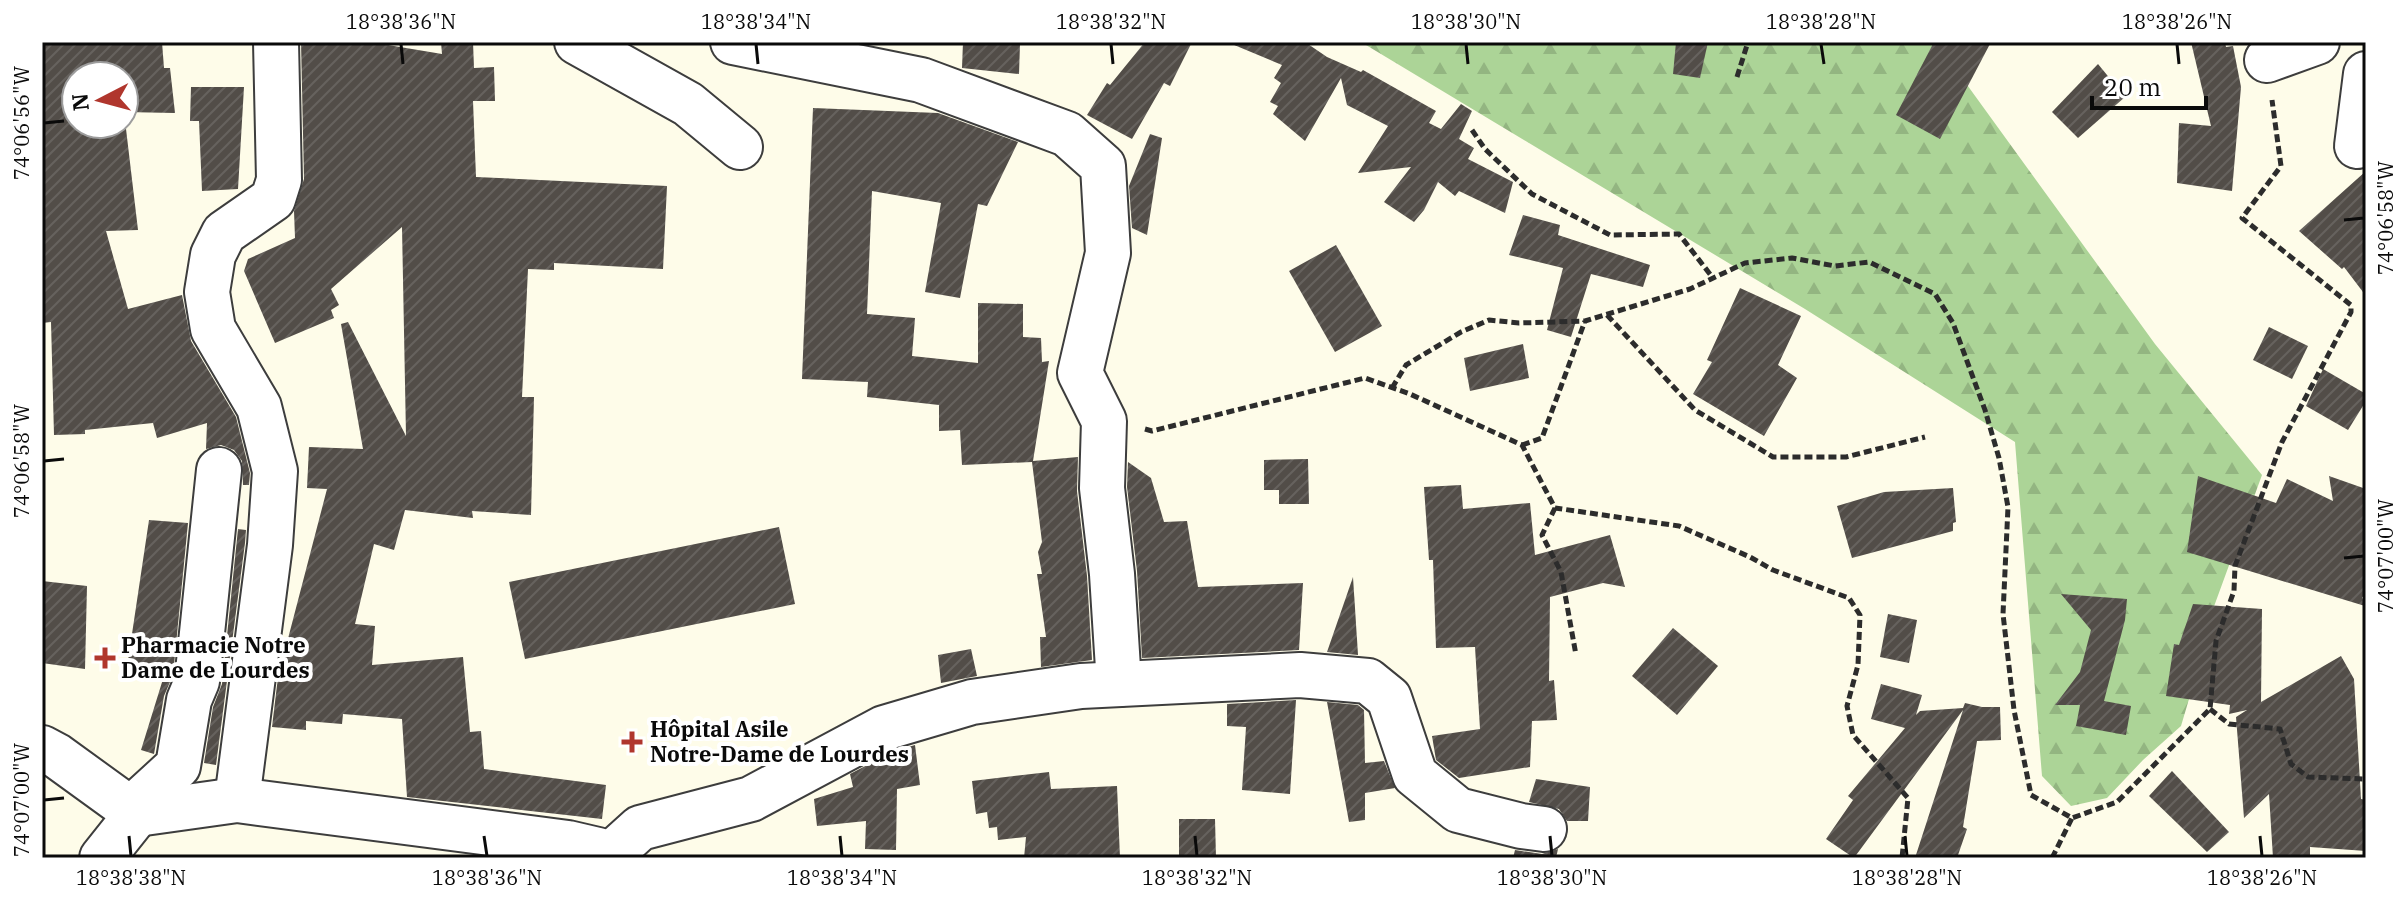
<svg xmlns="http://www.w3.org/2000/svg" width="2408" height="900" viewBox="0 0 2408 900" font-family="'IBM Plex Serif',serif">
	<defs>
		<pattern id="forest-firs" width="22" height="20" patternUnits="userSpaceOnUse" patternTransform="scale(2)"><rect width="22" height="20" fill="#acd497"/><path d="M5 1l3.5 6h-7zM16 11l3.5 6h-7z" fill="#93b581"/></pattern>
		<pattern id="building-hatch" width="6" height="6" patternUnits="userSpaceOnUse" patternTransform="scale(2)"><rect width="6" height="6" fill="#524d48"/><path d="M-1 1l2-2M0 6l6-6M5 7l2-2" fill="none" stroke="#66625e"/></pattern>
	</defs>
	<rect width="100%" height="100%" fill="#fefce9"/>
	<!-- forest -->
	<path fill="url(#forest-firs)" d="M1361,42H1936L2155,344L2262,475L2201,642L2192,689L2181,726L2143,760L2107,798L2071,806L2042,776L2015,442L1805,309Z"/>
	<!-- building -->
	<g fill="url(#building-hatch)" fill-rule="evenodd">
		<path d="M42,42H162L164,68H170L175,113L124,112L138,230L106,231L128,309L182,295L191,341L236,417L250,473L249,485H243L242,461L234,450L221,445L206,449L207,423L157,438L153,423L85,430V434L54,435L51,322L42,323ZM76,76H124V124H76Z"/>
		<path d="M301,42H370L442,54L441,42H473L474,68L494,67L495,101H473L476,177L667,186L663,269L554,263V270L528,269L522,397H534L531,515L472,511L473,518L405,510L394,550L374,544L355,624L375,626L372,665L463,657L470,732L481,731L484,769L606,785L602,819L407,797L402,719L343,714L342,724L306,721V730L272,727L278,677L327,489L307,488L309,447L363,449L341,324L348,322L406,436L402,227L331,289L339,305L331,310L334,318L275,343L244,271L248,259L295,238L294,211L304,179Z"/>
		<path d="M963,42L1020,44L1019,74L962,68Z"/>
		<path d="M1145,42H1192L1170,86L1164,83L1132,139L1087,115L1107,83L1110,85Z"/>
		<path d="M1227,42H1305L1327,57L1361,72L1363,70L1436,111L1429,123L1441,129L1461,104L1472,111L1459,139L1474,148L1468,159L1513,182L1505,213L1459,191L1455,196L1438,182L1424,210L1414,222L1384,202L1411,167L1358,173L1388,126L1347,105L1341,78L1305,141L1273,114L1278,106L1270,102L1281,83L1274,78L1282,65Z"/>
		<path d="M1676,42H1708L1700,78L1673,74Z"/>
		<path d="M1934,42H1991L1940,139L1896,115Z"/>
		<path d="M2191,42H2225L2226,47L2233,46L2241,87L2232,191L2177,183L2179,123L2211,126Z"/>
		<path d="M2098,64L2125,97L2078,138L2052,112Z"/>
		<path d="M191,87H244L238,189L202,191L199,121H190Z"/>
		<path d="M813,108L938,113L1018,142L987,206L978,204L960,298L925,292L941,203L872,191L867,314L915,318L912,356L978,363V303L1023,304V337L1041,338L1042,362L1049,361L1033,461L1078,457L1077,491L1087,576L1092,660L1041,667L1040,637H1046L1037,574H1042L1038,552L1042,542L1032,462L962,465L960,430L939,431V405L867,397L868,382L802,379Z"/>
		<path d="M1150,134L1162,138L1147,235L1132,228L1129,186Z"/>
		<path d="M2366,171V296L2344,267L2342,269L2299,231Z"/>
		<path d="M1523,215L1560,225L1558,235L1650,265L1643,287L1591,274L1571,337L1547,330L1563,268L1509,255Z"/>
		<path d="M1336,245L1382,326L1335,352L1289,271Z"/>
		<path d="M1740,288L1801,316L1778,365L1797,378L1764,436L1693,394L1712,362L1707,360Z"/>
		<path d="M2269,327L2308,346L2292,379L2253,360Z"/>
		<path d="M1523,344L1529,378L1470,391L1464,358Z"/>
		<path d="M2323,369L2366,394V401L2348,430L2306,406Z"/>
		<path d="M1308,459L1309,504H1279V490H1264V460Z"/>
		<path d="M1128,462L1151,478L1164,522L1187,521L1198,587L1303,583L1299,650L1142,658L1137,571L1127,487Z"/>
		<path d="M2198,476L2276,503L2287,479L2333,501L2329,476L2366,489V596L2362,597L2365,606L2187,552Z"/>
		<path d="M1461,485L1463,509L1530,503L1535,555L1610,535L1625,587L1603,583L1550,597L1549,681L1554,680L1557,720L1532,721L1530,767L1459,778L1436,760L1432,736L1480,729L1475,647L1436,648L1433,560H1429L1424,487Z"/>
		<path d="M1953,488L1956,522L1953,523V531L1852,558L1837,506L1884,492Z"/>
		<path d="M149,520L188,523L173,675L164,696L154,754L141,750L163,679L126,674Z"/>
		<path d="M779,527L795,604L525,659L509,582Z"/>
		<path d="M238,529L246,530L245,543L216,765L204,763L213,707L222,684Z"/>
		<path d="M1353,577L1358,655L1327,652Z"/>
		<path d="M42,581L87,586L85,669L42,663Z"/>
		<path d="M2061,594L2127,599L2125,620L2104,701L2131,706L2126,735L2076,726L2080,705H2055L2080,672L2091,630Z"/>
		<path d="M2193,604L2262,609L2261,702L2341,656L2354,679L2361,799L2366,800V851L2310,847V858H2273L2269,794L2244,818L2236,717L2247,710L2229,714L2230,705L2166,696L2174,644L2179,645Z"/>
		<path d="M1888,614L1917,620L1909,663L1880,657Z"/>
		<path d="M1673,628L1718,666L1677,715L1632,676Z"/>
		<path d="M971,649L977,676L941,683L938,655Z"/>
		<path d="M1881,684L1922,695L1916,715L1920,711L1963,708L1965,703L1982,707H2000L2001,740L1977,741L1963,827L1967,829L1957,858H1915L1963,710L1854,858L1826,839L1853,800L1848,796L1905,728L1871,719Z"/>
		<path d="M1296,700L1290,794L1242,790L1246,727L1227,726V704Z"/>
		<path d="M1327,702L1358,705L1364,710L1365,763L1384,761L1395,788L1365,793V820L1349,822Z"/>
		<path d="M915,745L920,785L897,789L896,850L865,849L866,821L817,826L814,799L853,787L850,774L894,751Z"/>
		<path d="M2172,771L2229,832L2207,852L2149,796Z"/>
		<path d="M1049,772L1051,789L1117,786L1120,858H1024L1026,837L998,840L997,827L989,828L987,812L976,814L972,781Z"/>
		<path d="M1536,779L1590,787L1588,821H1567L1559,809L1529,802Z"/>
		<path d="M1179,819H1215L1216,858H1179Z"/>
		<path d="M1558,849L1556,858H1513L1515,850L1542,854Z"/>
	</g>
	<g fill="none" stroke-linecap="round" stroke-linejoin="round">
		<defs>
			<g id="minor">
				<path d="M577,42L688,104L740,147"/>
				<path d="M733,42L921,80L1067,134L1103,166L1108,253L1080,373L1104,421L1102,488L1112,574L1119,684"/>
				<path d="M2267,60L2317,42"/>
				<path d="M2357,146L2366,74"/>
				<path d="M42,748L57,756L137,814"/>
				<path d="M237,800L270,545L275,471L259,407L213,329L207,292L213,255L224,233L273,199L279,180L276,42"/>
				<path d="M130,810L178,766L189,700L197,681L219,470"/>
				<path d="M137,814L237,800L568,843L598,850L611,858"/>
				<path d="M609,856L640,828L751,799L884,728L972,702L1081,686L1300,675L1368,681L1389,698L1415,775L1458,810L1521,826L1544,829"/>
				<path d="M102,858L137,814"/>
			</g>
		</defs>
		<!-- minor casing -->
		<use href="#minor" stroke="#3d3d3d" stroke-width="48"/>
		<!-- path -->
		<g stroke="#2c2c2c" stroke-width="5" stroke-dasharray="8 4" stroke-linecap="butt">
			<path d="M1737,77L1748,42"/>
			<path d="M1472,130L1485,149L1532,194L1610,235L1679,234L1713,278"/>
			<path d="M1607,315L1695,410L1773,457H1846L1925,437"/>
			<path d="M1392,388L1406,365L1461,332L1489,320L1519,323L1585,321L1690,289L1745,263L1792,258L1835,266L1869,262L1935,294L1953,323L1985,410L1999,458L2008,507L2003,614L2014,710L2031,795L2072,818L2117,802L2210,709L2216,641L2234,591L2235,566L2282,442L2351,312V305L2242,218L2281,166L2272,100"/>
			<path d="M1145,429L1152,431L1365,378L1410,394L1522,445L1555,508L1679,526L1750,557L1773,570L1849,598L1860,615L1858,665L1847,706L1853,735L1908,798L1902,858"/>
			<path d="M1522,445L1542,438L1585,321"/>
			<path d="M1555,508L1542,535L1561,572L1576,655"/>
			<path d="M2210,709L2229,724L2280,729L2291,764L2308,777L2366,779"/>
			<path d="M2052,858L2072,818"/>
		</g>
		<!-- minor -->
		<use href="#minor" stroke="#fff" stroke-width="44"/>
	</g>
	<!-- ticks -->
	<path fill="none" stroke="#0a0a0a" stroke-width="3" d="M401,44L403,64M756,44L758,64M1111,44L1113,64M1466,44L1468,64M1821,44L1824,64M2177,44L2179,64M44,123L64,121M2344,220L2364,218M44,461L64,459M2344,558L2364,556M44,800L64,798M129,836L131,856M484,836L487,856M840,836L842,856M1195,836L1197,856M1550,836L1552,856M1905,836L1907,856M2260,836L2262,856"/>
	<!-- markers -->
	<g fill="#b0362d" stroke="#fff" stroke-width="3">
		<path d="M101 646h8v8h8v8h-8v8h-8v-8h-8v-8h8z"/>
		<path d="M628 730h8v8h8v8h-8v8h-8v-8h-8v-8h8z"/>
	</g>
	<g text-anchor="middle" stroke-width="8" stroke-linejoin="round" paint-order="stroke">
		<!-- poi labels -->
		<g font-size="22" font-weight="bold" fill="#0a0a0a" stroke="#fff" text-anchor="start">
			<text x="121" y="653">Pharmacie Notre<tspan x="121" dy="25">Dame de Lourdes</tspan></text>
			<text x="650" y="737">Hôpital Asile<tspan x="650" dy="25">Notre-Dame de Lourdes</tspan></text>
		</g>
	</g>
	<!-- border -->
	<rect width="2408" height="900" fill="none" stroke="#ffffff" stroke-width="88"/>
	<!-- north arrow -->
	<g transform="translate(100 100) rotate(264)"><circle r="38" fill="#ffffff" stroke="#9d9d9d" stroke-width="2"/>
	<path d="M0-6L14 30L0 20L-14 30Z" fill="#b0362d"/>
	<text y="-12" font-size="22" font-weight="bold" text-anchor="middle" fill="#0a0a0a">N</text>
	</g>
	<!-- scale -->
	<path d="M2092 96v12h114v-12" fill="none" stroke="#0a0a0a" stroke-width="4"/>
	<text x="2104" y="96" font-size="24" fill="#0a0a0a" stroke="#ffffff" stroke-width="6" paint-order="stroke">20 m</text>
	<rect x="44" y="44" width="2320" height="812" fill="none" stroke="#0a0a0a" stroke-width="3"/>
	<g font-size="20" text-anchor="middle" fill="#0a0a0a">
		<text x="401" y="29">18°38'36"N</text>
		<text x="756" y="29">18°38'34"N</text>
		<text x="1111" y="29">18°38'32"N</text>
		<text x="1466" y="29">18°38'30"N</text>
		<text x="1821" y="29">18°38'28"N</text>
		<text x="2177" y="29">18°38'26"N</text>
		<text transform="translate(22 123) rotate(-90)" y="7">74°06'56"W</text>
		<text transform="translate(2386 218) rotate(-90)" y="7">74°06'58"W</text>
		<text transform="translate(22 461) rotate(-90)" y="7">74°06'58"W</text>
		<text transform="translate(2386 556) rotate(-90)" y="7">74°07'00"W</text>
		<text transform="translate(22 800) rotate(-90)" y="7">74°07'00"W</text>
		<text x="131" y="885">18°38'38"N</text>
		<text x="487" y="885">18°38'36"N</text>
		<text x="842" y="885">18°38'34"N</text>
		<text x="1197" y="885">18°38'32"N</text>
		<text x="1552" y="885">18°38'30"N</text>
		<text x="1907" y="885">18°38'28"N</text>
		<text x="2262" y="885">18°38'26"N</text>
	</g>
</svg>
